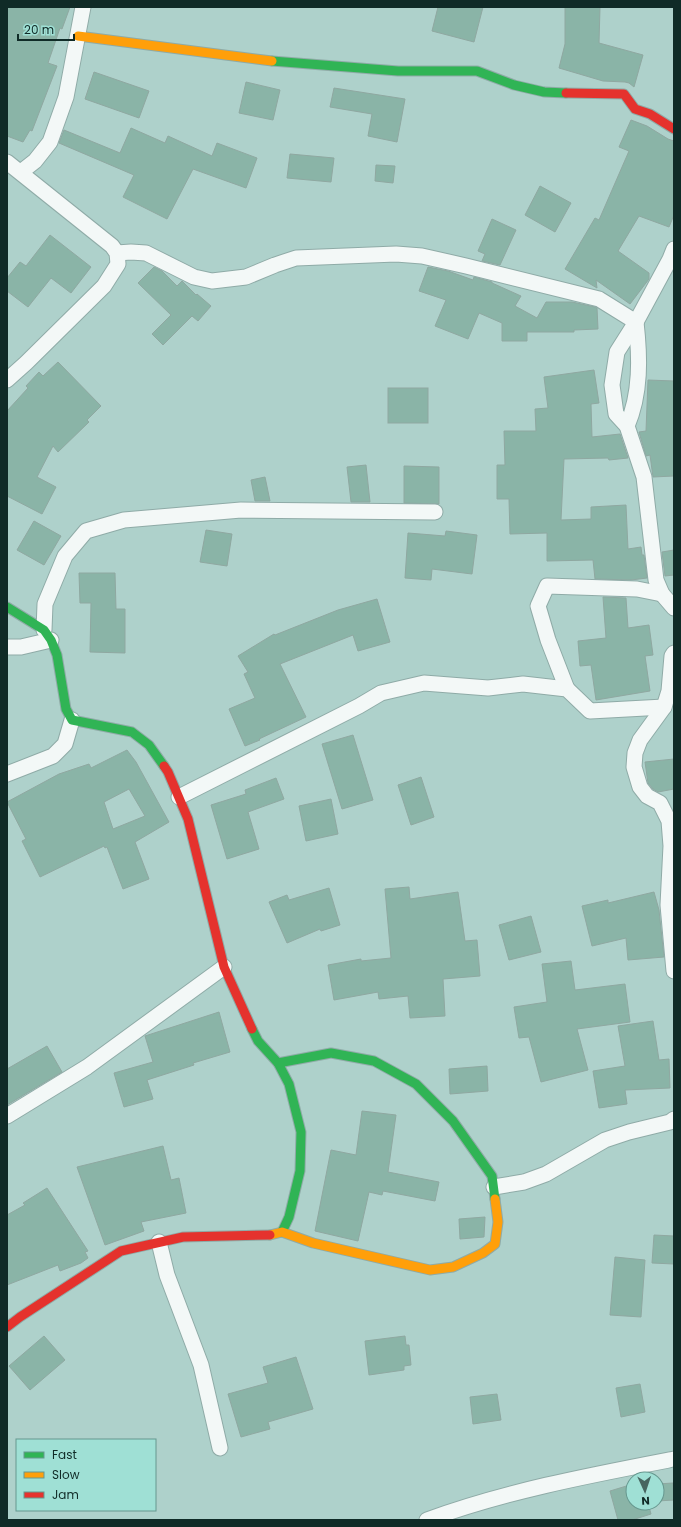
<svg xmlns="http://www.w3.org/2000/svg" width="681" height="1527" viewBox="0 0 681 1527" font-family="Poppins,sans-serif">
	<rect width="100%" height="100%" fill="#aed1cb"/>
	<!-- building -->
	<g fill="#8ab4a7" stroke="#8fa8a1" fill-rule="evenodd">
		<path d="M7,7H70L62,29L60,28L48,63L57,66L32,131L30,130L23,142L7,136Z"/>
		<path d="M438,7H483L474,42L432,31Z"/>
		<path d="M565,7H600L599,43L643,55L634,87L629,83L625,82L603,81L559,68L565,44Z"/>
		<path d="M94,72L149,91L139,118L85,99Z"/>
		<path d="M246,82L280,90L273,120L239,113Z"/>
		<path d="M334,88L405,99L397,142L368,136L372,114L330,107Z"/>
		<path d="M631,120L647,126L668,139L674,141V215L669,227L639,216L618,251L649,273V279L630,304L596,280L597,288L565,269L595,218L599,220L629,151L619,147Z"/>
		<path d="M131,128L165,143L168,136L212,156L217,143L257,158L246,188L193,169L167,219L123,197L134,175L59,143L64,130L120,153Z"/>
		<path d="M290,154L334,158L331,182L287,178Z"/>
		<path d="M376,165L395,166L393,183L375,181Z"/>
		<path d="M540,186L571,203L555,232L525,215Z"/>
		<path d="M492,219L516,230L500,265L482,261L485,254L478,251Z"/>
		<path d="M50,235L91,267L71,293L51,278L28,307L7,291V278L20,262L26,266Z"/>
		<path d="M154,267L162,271L177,286L182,281L196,295L197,294L211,306L198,321L192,316L163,345L152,334L171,315L138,283Z"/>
		<path d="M428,267L448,271L473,280L474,277L492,282V283L521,296L515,306L537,318L546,302H572L595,307L597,308L598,329L574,330V332H527V341H502V323L479,313L468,339L435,326L446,300L419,291Z"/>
		<path d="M58,362L101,406L87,420L89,422L58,452L53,446L37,477L56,487L42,514L7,496V411L28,388L26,386L39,372L43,376Z"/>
		<path d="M594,370L599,403L591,404L592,437L620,434L628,458L609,460L608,458L564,459L561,520L591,519V507L626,505L628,549L641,547L642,555H644L647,578L631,580L595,579L593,560L547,561V533L510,534L509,499H497V465H505L504,431H536L535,409L548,408L544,377Z"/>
		<path d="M648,380L674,381V476L653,477L650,455L646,456L639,432L646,431Z"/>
		<rect x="388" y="388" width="40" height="35"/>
		<path d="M366,465L370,502H351L347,467Z"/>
		<path d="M404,466L439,467V504L404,503Z"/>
		<path d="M265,477L270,501H255L251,480Z"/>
		<path d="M34,521L61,536L44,565L17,550Z"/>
		<path d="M206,530L232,534L227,566L200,562Z"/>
		<path d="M446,531L477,535L472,574L432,569L431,580L405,578L408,533L445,536Z"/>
		<path d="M674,550V575L665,576L662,552Z"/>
		<path d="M79,573H115L116,609H125V653L90,652L91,603H80Z"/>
		<path d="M603,597L626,598L628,628L649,625L653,655L645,656L650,691L596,700L591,665L580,666L578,641L606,638Z"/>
		<path d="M377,599L390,642L358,651L353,635L280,664L306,717L259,739L260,740L245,746L229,709L255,698L244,674L248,672L238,656L274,634L275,635L338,610Z"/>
		<path d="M353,735L373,800L342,809L322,744Z"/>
		<path d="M127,750L136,762L169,822L135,842L149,879L123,889L107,847L105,848L104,846L40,877L22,841L26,839L7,802L59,774L89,764L91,768ZM129,789L145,816L113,829L104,802Z"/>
		<path d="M674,759V789L658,792L653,789L648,783L645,762Z"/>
		<path d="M421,777L434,817L411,825L398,785Z"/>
		<path d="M276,778L284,799L248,812L259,849L227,859L211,805L246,794L245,790Z"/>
		<path d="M331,799L338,834L306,841L299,806Z"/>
		<path d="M409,887L410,899L458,892L465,941L477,940L480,976L443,979L445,1016L410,1018L408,996L379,999L378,992L334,1000L328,965L361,959V961L391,958L385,889Z"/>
		<path d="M329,888L340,925L321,931L320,929L287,943L269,902L287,895L289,900Z"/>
		<path d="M654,892L659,910L664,957L628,960L626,938L592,946L582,906L608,900V903Z"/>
		<path d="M531,916L541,952L509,960L499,925Z"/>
		<path d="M571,961L575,990L625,984L630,1022L577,1029L588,1070L541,1082L529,1037L519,1038L514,1007L547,1002L542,964Z"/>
		<path d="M219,1012L230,1052L193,1063L194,1065L147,1080L153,1099L124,1107L114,1073L153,1062L145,1036Z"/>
		<path d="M653,1021L659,1060L669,1059L670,1088L625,1090L627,1104L599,1108L593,1071L625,1066L618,1026Z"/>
		<path d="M47,1046L62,1072L7,1105V1069Z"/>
		<path d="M487,1066L488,1091L450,1094L449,1069Z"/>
		<path d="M362,1111L396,1115L388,1172L439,1182L435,1201L383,1191L382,1195L369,1192L358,1241L315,1231L331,1150L356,1155Z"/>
		<path d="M163,1146L171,1180L179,1178L186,1213L141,1222L144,1231L105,1245L77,1167Z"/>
		<path d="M47,1188L88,1251L85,1252L88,1258L81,1263L60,1271L58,1265L7,1285V1215L25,1205L23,1203Z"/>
		<path d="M485,1217L484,1237L460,1239L459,1219Z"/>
		<path d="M654,1235L674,1236V1264L652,1263Z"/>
		<path d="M615,1257L645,1260L641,1317L610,1315Z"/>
		<path d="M44,1336L65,1360L30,1390L9,1366Z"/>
		<path d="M405,1336L406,1345H409L411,1365L404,1366V1370L369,1375L365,1341Z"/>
		<path d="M296,1357L313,1409L268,1422L270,1429L241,1437L228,1394L268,1383L263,1367Z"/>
		<path d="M640,1384L645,1412L621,1417L616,1388Z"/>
		<path d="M497,1394L501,1420L473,1424L470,1397Z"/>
		<path d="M673,1483L674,1500L657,1501V1484Z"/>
		<path d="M633,1484V1503H648L651,1514L632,1520H618L610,1491Z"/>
	</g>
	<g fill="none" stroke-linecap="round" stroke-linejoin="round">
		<defs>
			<g id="street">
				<path d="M7,162L112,246L117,253L118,264L104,286L26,363L7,380"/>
				<path d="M21,172L35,161L50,142L66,97L83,7"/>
				<path d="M674,249L670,259L636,322L617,352L612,385L616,414L627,426L644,477L656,580L662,594L674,608"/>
				<path d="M117,253L131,252L146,253L194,277L212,281L246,277L275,265L296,258L396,254L422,256L466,266L599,299L636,322"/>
				<path d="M627,426C641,393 640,357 636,322"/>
				<path d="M44,630L45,604L65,556L86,531L124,520L241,510L435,512"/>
				<path d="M7,647H21L51,640"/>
				<path d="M674,653L672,656L669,691L664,707L640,740L635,753L634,767L640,787L647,796L660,803L669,821L671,846L668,905L674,971"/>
				<path d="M567,689L548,640L538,606L547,586L637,589L662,594"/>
				<path d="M7,774L53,756L65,744L72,720"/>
				<path d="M179,797L359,706L381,693L424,683L488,688L523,684L567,689L590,711L664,707"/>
				<path d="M7,1116L87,1067L224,967"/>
				<path d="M494,1187L524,1182L546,1174L605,1140L629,1132L670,1122L674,1119"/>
				<path d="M159,1242L167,1275L201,1365L220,1448"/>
				<path d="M427,1520C506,1491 591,1475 674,1459"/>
			</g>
			<g id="fast">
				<path d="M272,61L398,71H477L514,85L544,92L566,93"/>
				<path d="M7,607L44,630L51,640L57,655L66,709L72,720L132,732L149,745L164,766"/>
				<path d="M252,1029L258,1041L278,1063L289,1084L301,1132L300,1171L289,1217L282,1232"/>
				<path d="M278,1063L331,1053L374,1061L416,1084L453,1121L492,1176L495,1199"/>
			</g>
			<g id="slow">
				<path d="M78,36L272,61"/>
				<path d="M270,1235L282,1232L313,1243L430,1270L453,1267L483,1253L495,1244L498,1222L495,1199"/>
			</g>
			<g id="jam">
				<path d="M566,93L624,94L635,109L650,114L674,129"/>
				<path d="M164,766L168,772L188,819L224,967L252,1029"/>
				<path d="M7,1327L20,1317L121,1251L183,1237L270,1235"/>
			</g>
		</defs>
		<!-- street casing -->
		<use href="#street" stroke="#8faba7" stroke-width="17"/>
		<!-- fast casing -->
		<use href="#fast" stroke="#8faba7" stroke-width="11"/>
		<!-- slow casing -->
		<use href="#slow" stroke="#8faba7" stroke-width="11"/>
		<!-- jam casing -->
		<use href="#jam" stroke="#8faba7" stroke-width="11"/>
		<!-- street -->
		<use href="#street" stroke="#f3f8f7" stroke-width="15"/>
		<!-- fast -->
		<use href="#fast" stroke="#30b455" stroke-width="9"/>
		<!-- slow -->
		<use href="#slow" stroke="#ff9f0a" stroke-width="9"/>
		<!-- jam -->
		<use href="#jam" stroke="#e5322d" stroke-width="9"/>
	</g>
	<!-- border -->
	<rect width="681" height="1527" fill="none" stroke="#102b27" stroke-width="16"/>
	<!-- legend -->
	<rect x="16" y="1439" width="140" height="72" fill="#9fe0d5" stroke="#66988f"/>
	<rect x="24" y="1452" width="20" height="6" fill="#30b455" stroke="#66988f"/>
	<text x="52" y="1459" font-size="12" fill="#102b27">Fast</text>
	<rect x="24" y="1472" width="20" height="6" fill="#ff9f0a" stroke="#66988f"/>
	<text x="52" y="1479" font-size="12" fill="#102b27">Slow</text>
	<rect x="24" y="1492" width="20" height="6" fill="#e5322d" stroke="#66988f"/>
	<text x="52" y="1499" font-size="12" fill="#102b27">Jam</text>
	<!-- north arrow -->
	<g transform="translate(645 1491) rotate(177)"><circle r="19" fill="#9fe0d5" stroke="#66988f"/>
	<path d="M0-3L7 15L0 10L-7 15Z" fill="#476560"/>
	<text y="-6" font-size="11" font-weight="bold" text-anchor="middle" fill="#102b27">N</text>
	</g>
	<!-- scale -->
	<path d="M18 34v6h56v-6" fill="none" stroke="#102b27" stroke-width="2"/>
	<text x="24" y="34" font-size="12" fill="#102b27" stroke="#9fe0d5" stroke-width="3" paint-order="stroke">20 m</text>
</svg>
